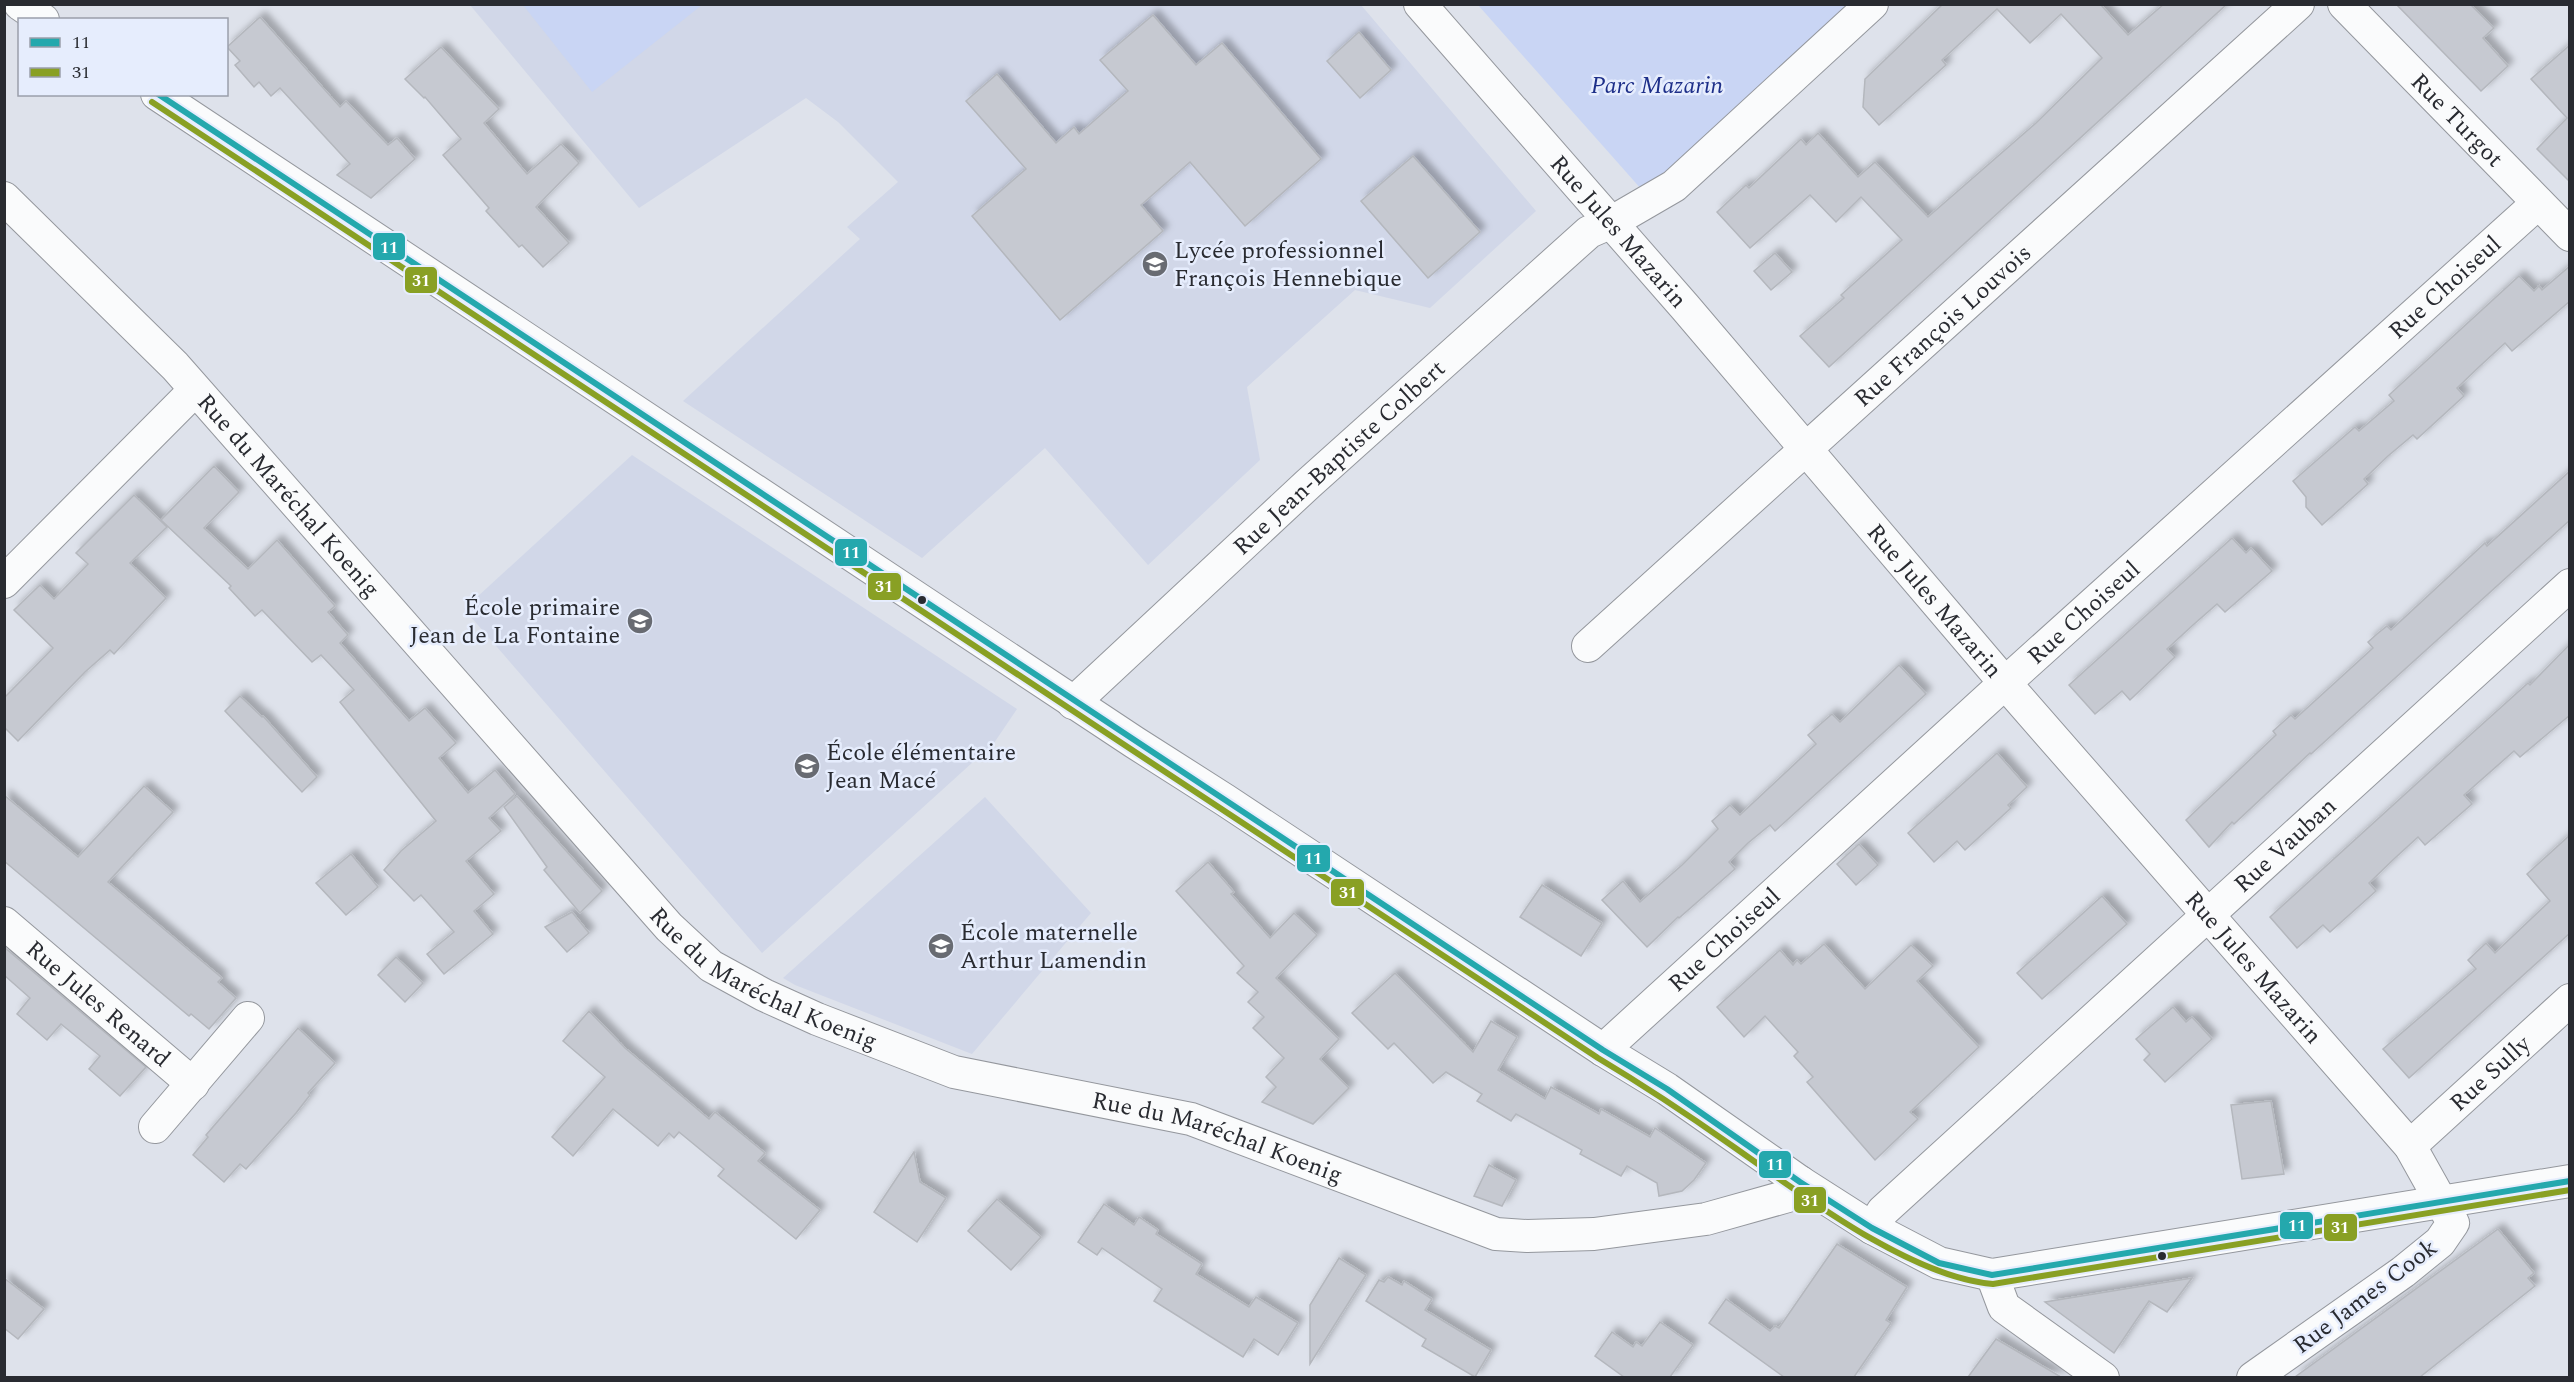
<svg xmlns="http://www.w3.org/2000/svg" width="2574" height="1382" viewBox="0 0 2574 1382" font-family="Spectral,serif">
	<defs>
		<filter id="shadow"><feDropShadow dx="5.5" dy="-5.5" stdDeviation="3" flood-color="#0004"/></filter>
	</defs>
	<rect width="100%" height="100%" fill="#dee2eb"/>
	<!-- built -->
	<g fill="#d1d7e8">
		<path d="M470,5H1361L1536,211L1430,308L1355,290L1247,387L1260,460L1148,565L1045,448L922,558L683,401L860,239L847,227L898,182L838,122L806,98L639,208Z"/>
		<path d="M632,455L1017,709L994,743L762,953L464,609Z"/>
		<path d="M985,797L1091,913L972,1054L795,985L783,978Z"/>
	</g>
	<!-- green -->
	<g fill="#c9d5f4">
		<path d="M523,5H702L592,92Z"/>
		<path d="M1478,5H1860L1650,199Z"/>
	</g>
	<!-- building -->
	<g fill="#c6c9d1" stroke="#b4b7bd" stroke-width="1.5" filter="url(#shadow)">
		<path d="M1943,4H2100L2128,35L2164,4H2227L1829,367L1800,336L1844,298L1841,295L1902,240L1861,197L1836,222L1810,195L1750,248L1717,212L1746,185L1749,188L1801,139L1806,145L1818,133L1858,177L1875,162L1928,217L2036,123L2102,58L2061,14L2030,43L1997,9L1942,60L1946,65L1879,125L1863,107L1865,79Z"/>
		<path d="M2396,4H2470L2494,28L2483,38L2508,66L2481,91Z"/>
		<path d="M1153,15L1196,65L1222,43L1321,159L1245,226L1190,162L1141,205L1163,231L1060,320L972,216L1026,169L966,101L997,74L1056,143L1074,127L1079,134L1128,91L1100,60Z"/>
		<path d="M260,17L340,107L346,101L388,145L397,138L415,159L371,198L337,175L350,164L280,88L271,96L259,82L254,87L235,65L240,61L227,47Z"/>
		<path d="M1359,32L1391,70L1360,98L1327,61Z"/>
		<path d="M2570,45V182L2537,149L2567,118L2531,79Z"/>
		<path d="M441,47L499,109L484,123L527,174L561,144L579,163L536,207L569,243L543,267L522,245L519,247L486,211L489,208L443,155L461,139L425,97L424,98L405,79Z"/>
		<path d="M1413,156L1480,232L1428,278L1361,201Z"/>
		<path d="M1775,253L1792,272L1771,290L1754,271Z"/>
		<path d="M2570,266V301L2512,351L2505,343L2480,366L2457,388L2464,396L2417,439L2413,435L2388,456L2364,479L2368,484L2322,525L2306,507V497L2293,481L2355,427L2359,431L2394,401L2389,395L2519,276L2534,291L2539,286L2542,290Z"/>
		<path d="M214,466L239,492L204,528L248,569L277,540L335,606L328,612L348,635L340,643L409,721L425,708L456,743L439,758L468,793L495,770L515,794L489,818L501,831L466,861L494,894L474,911L493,934L444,974L427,954L454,932L421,895L414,901L384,870L401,851L436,821L340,702L354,690L321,655L312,662L262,610L255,616L229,588L231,586L161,520Z"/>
		<path d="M2570,471V520L2311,754L2310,753L2234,824L2232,822L2209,847L2186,820L2276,735L2273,731L2291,715L2295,719L2373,648L2368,642L2377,634L2387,626L2391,630L2485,543L2487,546Z"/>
		<path d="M134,495L167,527L130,563L166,598L114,654L110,650L85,672L18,741L4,727V698L53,648L14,610L40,585L54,599L88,564L76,553Z"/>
		<path d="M2232,538L2246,553L2251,548L2272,571L2225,612L2217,604L2193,625L2167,649L2175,657L2130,700L2122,691L2095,714L2069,685Z"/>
		<path d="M2570,644V715L2520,757L2514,751L2464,795L2472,804L2425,845L2418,837L2395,858L2369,883L2376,891L2330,932L2323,925L2297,948L2270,917L2458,746L2528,683L2530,685Z"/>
		<path d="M1899,665L1926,694L1775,831L1770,825L1748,843L1729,862L1735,869L1679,918L1678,917L1647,947L1602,900L1623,881L1640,902L1682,865L1718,829L1712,821L1730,805L1740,815L1816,744L1808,735L1832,714L1840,722Z"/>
		<path d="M240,696L262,717L263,716L317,777L302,792L225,711Z"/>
		<path d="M1997,753L2027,787L2008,805L2011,808L1965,850L1957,841L1934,862L1908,833Z"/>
		<path d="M144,786L173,812L108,882L222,978L218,982L236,998L209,1029L191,1014L189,1016L4,861V795L78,857Z"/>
		<path d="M517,796L602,891L580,913L544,870L547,867L504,807Z"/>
		<path d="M2570,835V933L2409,1078L2383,1049L2476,969L2468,960L2486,943L2495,953L2550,901L2527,874Z"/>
		<path d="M1859,844L1878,865L1856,885L1837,864Z"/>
		<path d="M351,854L378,887L346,915L316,883Z"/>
		<path d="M1208,862L1234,892L1231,894L1270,938L1294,913L1317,935L1276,978L1339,1039L1320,1059L1349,1088L1313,1124L1262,1102L1276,1087L1266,1077L1284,1058L1253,1028L1264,1017L1248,1002L1258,992L1237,973L1244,966L1176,891Z"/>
		<path d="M1542,885L1602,923L1581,956L1520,917Z"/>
		<path d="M2102,896L2127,924L2042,999L2017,973Z"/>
		<path d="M572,912L589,933L567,952L545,927Z"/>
		<path d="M1824,944L1865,989L1911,945L1933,966L1917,981L1979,1047L1910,1112L1918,1119L1875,1160L1807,1082L1813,1077L1794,1056L1798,1052L1765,1016L1744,1037L1717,1007L1780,950L1793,965L1797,960L1801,964Z"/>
		<path d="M4,947L146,1067L120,1096L89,1069L100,1056L61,1024L47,1040L17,1014L30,998L4,975Z"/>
		<path d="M396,957L423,983L405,1002L378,975Z"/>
		<path d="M1395,973L1473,1052L1491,1021L1517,1037L1498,1070L1545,1099L1551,1087L1599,1114L1601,1109L1650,1137L1655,1128L1706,1163L1694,1180L1682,1191L1659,1196L1657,1183L1627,1166L1621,1176L1580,1154L1582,1150L1516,1114L1511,1121L1477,1101L1482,1094L1446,1072L1433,1083L1394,1043L1388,1049L1352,1013Z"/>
		<path d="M2173,1007L2186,1022L2192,1017L2212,1039L2165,1082L2144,1060L2150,1054L2136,1039Z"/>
		<path d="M589,1011L625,1048L709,1119L715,1112L765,1153L758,1161L820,1210L796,1239L718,1176L724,1169L679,1132L674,1138L669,1133L658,1146L613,1109L573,1156L552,1137L605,1077L563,1041Z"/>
		<path d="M298,1028L335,1063L308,1093L310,1095L296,1113L246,1169L240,1164L224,1182L193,1155L208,1137L206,1135Z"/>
		<path d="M2271,1101L2284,1174L2242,1179L2231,1105Z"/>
		<path d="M914,1152L920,1182L946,1198L917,1242L874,1212Z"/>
		<path d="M1489,1165L1516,1180L1502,1206L1474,1196Z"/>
		<path d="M997,1199L1041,1237L1011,1270L968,1231Z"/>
		<path d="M1104,1204L1134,1225L1139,1217L1158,1230L1156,1234L1202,1264L1196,1274L1249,1307L1256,1297L1298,1323L1278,1355L1254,1339L1243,1357L1154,1301L1162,1289L1102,1248L1097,1255L1078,1242Z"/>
		<path d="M2498,1229L2534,1273L2528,1278L2535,1286L2420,1377H2295Z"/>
		<path d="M1837,1244L1907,1287L1886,1320L1891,1323L1854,1377H1784L1709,1323L1726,1299L1770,1331L1775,1326L1779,1328Z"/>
		<path d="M1339,1258L1366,1275L1310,1364V1305Z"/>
		<path d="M1388,1277L1402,1285L1404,1281L1432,1299L1425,1310L1491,1350L1475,1377L1422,1346L1426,1339L1366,1301L1379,1280L1384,1282Z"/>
		<path d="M4,1278L44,1309L18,1339L4,1328Z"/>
		<path d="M2192,1278L2167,1312L2149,1301L2114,1353L2045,1302Z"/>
		<path d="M1660,1322L1693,1345L1670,1377H1624L1595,1356L1612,1332L1633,1347L1636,1342L1642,1346Z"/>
		<path d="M1996,1339L2061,1377H1968Z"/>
	</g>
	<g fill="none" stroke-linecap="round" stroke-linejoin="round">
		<defs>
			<g id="minor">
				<path d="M20,4L43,20"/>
				<path id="s1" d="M1420,4L1685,307L2005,683L2410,1146L2453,1223L2440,1242L2403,1272L2253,1378"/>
				<path id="s2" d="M2344,4L2570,235"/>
				<path d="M157,94L1134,742L1225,800L1603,1050L1667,1089L1800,1182L1872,1228L1939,1263L1992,1275L2570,1181"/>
				<path id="s3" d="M4,198L175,366L669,927L711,966L764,995L817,1019L954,1072L1191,1119L1496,1234L1527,1236L1594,1234L1706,1219L1788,1196L1800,1182"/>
				<path d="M4,582L195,390"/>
				<path id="s4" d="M1588,646L2298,4"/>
				<path id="s5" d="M1073,703L1308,484L1589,232L1612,222L1674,186L1872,4"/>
				<path id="s6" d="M4,923L193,1084"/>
				<path id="s7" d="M1603,1050L2005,683L2538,203"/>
				<path d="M155,1127L248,1018"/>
				<path id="s8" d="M2410,1146L2570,1000"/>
				<path id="s9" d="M1872,1228L1883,1211L2570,585"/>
				<path d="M1992,1275L2004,1307L2103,1378"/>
			</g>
		</defs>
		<!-- minor casing -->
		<use href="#minor" stroke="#94979d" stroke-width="34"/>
		<!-- minor -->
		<use href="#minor" stroke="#fafbfc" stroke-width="32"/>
		<defs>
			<path id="bus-1" d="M158,94L1603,1050L1667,1089L1800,1182L1872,1228L1939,1263L1992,1275L2570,1181"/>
			<path id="bus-2" d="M152,102L1598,1058C1643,1085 1687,1114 1731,1145C1800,1193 1909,1277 1993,1284L2570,1190"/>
		</defs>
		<!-- bus-1 casing -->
		<use href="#bus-1" stroke="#e6edfd" stroke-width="10"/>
		<!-- bus-2 casing -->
		<use href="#bus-2" stroke="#e6edfd" stroke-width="10"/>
		<!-- bus-1 -->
		<use href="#bus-1" stroke="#24a8ad" stroke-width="6"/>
		<!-- bus-2 -->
		<use href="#bus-2" stroke="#89a024" stroke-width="6"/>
	</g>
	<!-- icons -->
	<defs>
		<symbol id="school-disc" viewBox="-11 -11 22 22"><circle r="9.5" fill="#686b72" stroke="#e6edfd"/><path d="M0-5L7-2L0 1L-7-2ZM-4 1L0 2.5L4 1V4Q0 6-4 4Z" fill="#fff"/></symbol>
	</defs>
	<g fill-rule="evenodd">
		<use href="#school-disc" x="1140" y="249" width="30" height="30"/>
		<use href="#school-disc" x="625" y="606" width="30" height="30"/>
		<use href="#school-disc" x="792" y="751" width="30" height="30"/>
		<use href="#school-disc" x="926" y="931" width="30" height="30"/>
	</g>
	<!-- markers -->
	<g fill="#292b31" stroke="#e6edfd" stroke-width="2">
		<circle cx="922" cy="600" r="5"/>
		<circle cx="2162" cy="1256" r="5"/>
	</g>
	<g text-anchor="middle" stroke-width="5" stroke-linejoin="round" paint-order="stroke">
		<!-- park labels -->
		<g font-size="24" font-style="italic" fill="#1d2f89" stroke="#e6edfd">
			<text x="1657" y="93">Parc Mazarin</text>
		</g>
		<!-- street labels -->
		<g font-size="24" fill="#292b31" stroke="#e6edfd">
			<text dy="8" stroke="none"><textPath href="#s2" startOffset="162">Rue Turgot</textPath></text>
			<text dy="8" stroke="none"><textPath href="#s1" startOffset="302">Rue Jules Mazarin</textPath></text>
			<text dy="8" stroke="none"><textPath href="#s7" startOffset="1136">Rue Choiseul</textPath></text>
			<text dy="8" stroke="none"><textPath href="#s4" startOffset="478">Rue François Louvois</textPath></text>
			<text dy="8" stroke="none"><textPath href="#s5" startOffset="362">Rue Jean-Baptiste Colbert</textPath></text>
			<text dy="8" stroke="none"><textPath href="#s3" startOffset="412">Rue du Maréchal Koenig</textPath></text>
			<text dy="8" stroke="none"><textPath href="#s1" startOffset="788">Rue Jules Mazarin</textPath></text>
			<text dy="8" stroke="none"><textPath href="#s7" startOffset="650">Rue Choiseul</textPath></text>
			<text dy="8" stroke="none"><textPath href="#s9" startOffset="564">Rue Vauban</textPath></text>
			<text dy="8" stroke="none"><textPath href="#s7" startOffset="164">Rue Choiseul</textPath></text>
			<text dy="8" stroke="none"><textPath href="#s1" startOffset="1274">Rue Jules Mazarin</textPath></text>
			<text dy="8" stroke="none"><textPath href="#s3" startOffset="1096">Rue du Maréchal Koenig</textPath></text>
			<text dy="8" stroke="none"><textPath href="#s6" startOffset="124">Rue Jules Renard</textPath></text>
			<text dy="8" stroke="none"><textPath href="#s8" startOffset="108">Rue Sully</textPath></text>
			<text dy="8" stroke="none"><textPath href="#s3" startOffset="1582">Rue du Maréchal Koenig</textPath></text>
			<text transform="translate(2365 1296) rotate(-37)" y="8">Rue James Cook</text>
		</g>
		<!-- poi labels -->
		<g font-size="24" fill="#292b31" stroke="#e6edfd" text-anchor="start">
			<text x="1174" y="258">Lycée professionnel<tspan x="1174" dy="28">François Hennebique</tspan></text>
			<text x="620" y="615" text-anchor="end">École primaire<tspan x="620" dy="28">Jean de La Fontaine</tspan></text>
			<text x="826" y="760">École élémentaire<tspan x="826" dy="28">Jean Macé</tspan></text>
			<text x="960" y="940">École maternelle<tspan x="960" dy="28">Arthur Lamendin</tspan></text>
		</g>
	</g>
	<g stroke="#e6edfd" stroke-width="2">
		<rect x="372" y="232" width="34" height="29" rx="6" fill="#24a8ad"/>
		<rect x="404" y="266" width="34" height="28" rx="6" fill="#89a024"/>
		<rect x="834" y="538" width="34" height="29" rx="6" fill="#24a8ad"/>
		<rect x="867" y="572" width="35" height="29" rx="6" fill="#89a024"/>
		<rect x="1296" y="844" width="35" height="29" rx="6" fill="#24a8ad"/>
		<rect x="1330" y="878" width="35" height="29" rx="6" fill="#89a024"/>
		<rect x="1758" y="1150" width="34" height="29" rx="6" fill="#24a8ad"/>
		<rect x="1793" y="1186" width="34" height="28" rx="6" fill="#89a024"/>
		<rect x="2279" y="1211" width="35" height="29" rx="6" fill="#24a8ad"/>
		<rect x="2323" y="1213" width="35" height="29" rx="6" fill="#89a024"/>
	</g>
	<g font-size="16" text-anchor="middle" font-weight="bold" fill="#fff">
		<text x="389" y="253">11</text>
		<text x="421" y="286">31</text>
		<text x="851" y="558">11</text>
		<text x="884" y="592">31</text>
		<text x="1313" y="864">11</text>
		<text x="1348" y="898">31</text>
		<text x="1775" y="1170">11</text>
		<text x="1810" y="1206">31</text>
		<text x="2297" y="1231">11</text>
		<text x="2340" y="1233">31</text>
	</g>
	<!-- border -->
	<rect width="2574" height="1382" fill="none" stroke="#292b31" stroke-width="12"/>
	<!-- legend -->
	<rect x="18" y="18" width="210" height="78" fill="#e6edfd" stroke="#9a9fab" stroke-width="1.5"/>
	<rect x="30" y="38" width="30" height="9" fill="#24a8ad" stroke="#9a9fab" stroke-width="1.5"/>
	<text x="72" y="48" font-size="18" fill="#292b31">11</text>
	<rect x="30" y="68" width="30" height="9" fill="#89a024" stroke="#9a9fab" stroke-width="1.5"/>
	<text x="72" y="78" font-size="18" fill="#292b31">31</text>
</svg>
